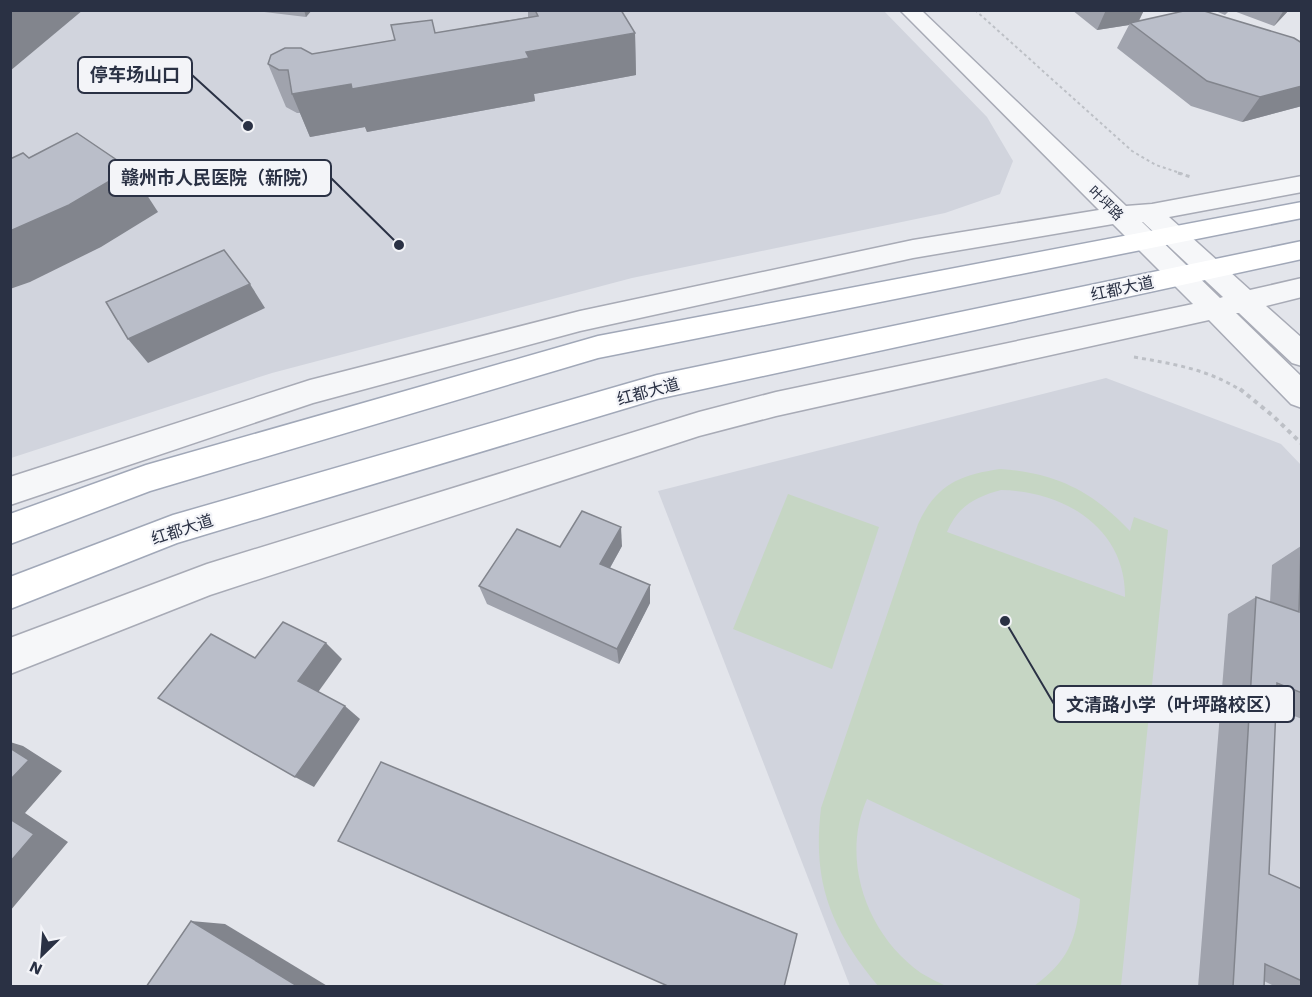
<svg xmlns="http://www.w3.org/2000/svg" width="1312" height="997" viewBox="0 0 1312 997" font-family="'Work Sans','Noto Sans SC',sans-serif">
	<rect width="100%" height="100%" fill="#e3e5eb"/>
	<!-- built -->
	<g fill="#d1d4dd">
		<path d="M10,11H884L987,117L1013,161L1000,194L945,213L632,278L272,373L11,458Z"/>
		<path d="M1106,378L1281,444L1302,466L1301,986H850L658,491Z"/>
	</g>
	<!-- green -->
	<g fill="#c6d6c4" fill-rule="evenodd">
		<path d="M1000,469C1056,473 1092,491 1130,531L1134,517L1168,530L1121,986H1034C1067,962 1077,940 1080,899L867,799C840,860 867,935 921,973C929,978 938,982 946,986H878C831,929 812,883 821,808L918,524C936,485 959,475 1000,469ZM1001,490C1064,491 1126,528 1125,597L947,532C958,506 975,497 1001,490Z"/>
		<path d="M788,494L879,527L832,669L733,629Z"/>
	</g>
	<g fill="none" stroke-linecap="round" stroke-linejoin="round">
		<defs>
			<path id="minor" d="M900,10H921L1126,206L1152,204L1302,176V192L1169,217L1250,290L1302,278V297L1266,306L1302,338V366L1292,363L1239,313H1236L1302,377V408L1291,404L1209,320L776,416L699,436L210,595L10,674V638L207,564L699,412L776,392L1193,304L1113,224L913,258L580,331L313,403L10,505V477L310,380L580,311L913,240L1099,210ZM1142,222H1143L1223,297L1220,298Z"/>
			<g id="major">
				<path d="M1302,202V218L598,358L150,491L10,544V514L146,465L598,336Z"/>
				<path d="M1302,241V259L657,399L177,543L10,609V577L173,515L657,375Z"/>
			</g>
		</defs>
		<!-- minor casing -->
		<use href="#minor" stroke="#a8abb6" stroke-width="3"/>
		<!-- major casing -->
		<use href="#major" stroke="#a1a8b8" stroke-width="3"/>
		<!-- path-far2 -->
		<path stroke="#bdc0c6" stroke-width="2" stroke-dasharray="3 3" stroke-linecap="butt" d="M975,10L1132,151L1156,165L1183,174"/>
		<!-- path-far1 -->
		<g stroke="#bdc0c6" stroke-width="3" stroke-dasharray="4 4" stroke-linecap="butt">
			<path d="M1178,173L1191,177"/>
			<path d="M1134,357C1173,364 1208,369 1242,391"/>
		</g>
		<!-- path -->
		<path stroke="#bdc0c6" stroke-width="4" stroke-dasharray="4.5 4.5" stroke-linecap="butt" d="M1240,389L1273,416L1302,444"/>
		<!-- minor -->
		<use href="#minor" fill="#f6f7f9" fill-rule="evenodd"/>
		<!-- major -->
		<use href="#major" fill="#fff" fill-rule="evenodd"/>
	</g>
	<!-- wall -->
	<g fill="#a0a3ad">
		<path d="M247,10H312L306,17Z"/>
		<path d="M528,10H621L635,33L636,75L534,94L535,101L367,132L365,127L310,137L300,113H297L286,107L268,64L312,54L528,17Z"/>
		<path d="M1072,10H1144L1139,21L1302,43V106L1242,122L1191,106L1117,48L1129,25L1097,30Z"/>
		<path d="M1213,10H1230L1225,15Z"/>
		<path d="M1231,10H1289L1274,26Z"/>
		<path d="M622,546L610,568L650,603L619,664L487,604L479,586L560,547Z"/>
		<path d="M1301,546L1302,547V719L1276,709L1269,874L1302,889V987H1276L1264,981V987H1198L1228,614L1256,597L1270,602L1272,565Z"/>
	</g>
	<!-- shaded-wall -->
	<g fill="#82858d">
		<path d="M10,10H83L10,71Z"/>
		<path d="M304,10H312L306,17Z"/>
		<path d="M1106,10H1144L1137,24L1130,23L1129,25L1097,30Z"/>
		<path d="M1284,10H1289L1274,26Z"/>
		<path d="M635,33L636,75L534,94L535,101L367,132L365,127L310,137L292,94Z"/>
		<path d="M1302,86V106L1242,122L1260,97Z"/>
		<path d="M130,169L158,212L101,247L30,282L10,289V231Z"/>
		<path d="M250,284L265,308L148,363L128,339Z"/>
		<path d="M621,527L622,546L602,582L600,564Z"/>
		<path d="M650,585V603L619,664L617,649Z"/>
		<path d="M326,643L342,659L316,695L298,681Z"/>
		<path d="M345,706L360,719L314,787L295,777Z"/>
		<path d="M10,742L23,746L62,771L25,813L68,842L10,911Z"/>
		<path d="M191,921L225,924L329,987H299Z"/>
	</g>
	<!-- building -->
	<g fill="#babec9" stroke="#82858d" stroke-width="1.5">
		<path d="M535,10H621L635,33L526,52L529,58L352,89L351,84L292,94L288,70H279L268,64L271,55L285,48H301L312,54L395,40L391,25L432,20L435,33L538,16Z"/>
		<path d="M1188,10H1201L1294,38L1302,43V86L1260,97L1207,81L1130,23Z"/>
		<path d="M77,133L130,169L69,205L10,231V159L23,153L29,158Z"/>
		<path d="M224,250L250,284L128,339L106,302Z"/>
		<path d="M582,511L621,527L600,564L650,585L617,649L479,586L517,529L560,547Z"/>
		<path d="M1301,546L1302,547V693L1277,683L1269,874L1302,889V981L1265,964L1264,987H1233L1256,597L1299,612Z"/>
		<path d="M283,622L326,643L298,681L345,706L295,777L158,698L211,634L255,658Z"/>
		<path d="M10,748L29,760L10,780Z"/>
		<path d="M381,762L797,934L784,987H670L338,841Z"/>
		<path d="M10,819L34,834L10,862Z"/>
		<path d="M191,921L299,987H146Z"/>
	</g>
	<g text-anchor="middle" stroke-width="4.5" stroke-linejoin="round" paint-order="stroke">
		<!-- far-street labels -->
		<g font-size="14" fill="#2a3144" stroke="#f3f4f8">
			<text transform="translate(1106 203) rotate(44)" y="5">叶坪路</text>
		</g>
		<!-- street labels -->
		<g font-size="16" fill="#2a3144" stroke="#f3f4f8">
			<text transform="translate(1122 288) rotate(-12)" y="6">红都大道</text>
			<text transform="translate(648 391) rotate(-15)" y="6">红都大道</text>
			<text transform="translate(182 529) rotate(-18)" y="6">红都大道</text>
		</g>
	</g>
	<!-- callouts -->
	<path fill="none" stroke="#2a3144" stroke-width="2" d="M248 126L192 75M399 245L331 178M1005 621L1054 704"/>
	<g fill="#2a3144" stroke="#f3f4f8" stroke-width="2">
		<circle cx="248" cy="126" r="6"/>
		<circle cx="399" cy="245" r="6"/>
		<circle cx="1005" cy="621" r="6"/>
	</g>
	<g fill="#f3f4f8" stroke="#2a3144" stroke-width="2">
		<rect x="78" y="57" width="114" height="36" rx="6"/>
		<rect x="109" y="160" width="222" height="36" rx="6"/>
		<rect x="1054" y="686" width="240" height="36" rx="6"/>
	</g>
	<g font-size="18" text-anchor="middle" font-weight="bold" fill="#2a3144">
		<text x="135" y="81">停车场山口</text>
		<text x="220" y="184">赣州市人民医院（新院）</text>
		<text x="1174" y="711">文清路小学（叶坪路校区）</text>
	</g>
	<!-- border -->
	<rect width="1312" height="997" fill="none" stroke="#2a3144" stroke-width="24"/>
	<!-- north arrow -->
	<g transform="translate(42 955) rotate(205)" stroke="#f3f4f8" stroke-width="4.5" paint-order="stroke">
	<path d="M0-4.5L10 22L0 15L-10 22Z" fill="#2a3144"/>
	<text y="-9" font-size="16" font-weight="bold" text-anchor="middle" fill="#2a3144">N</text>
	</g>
</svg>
